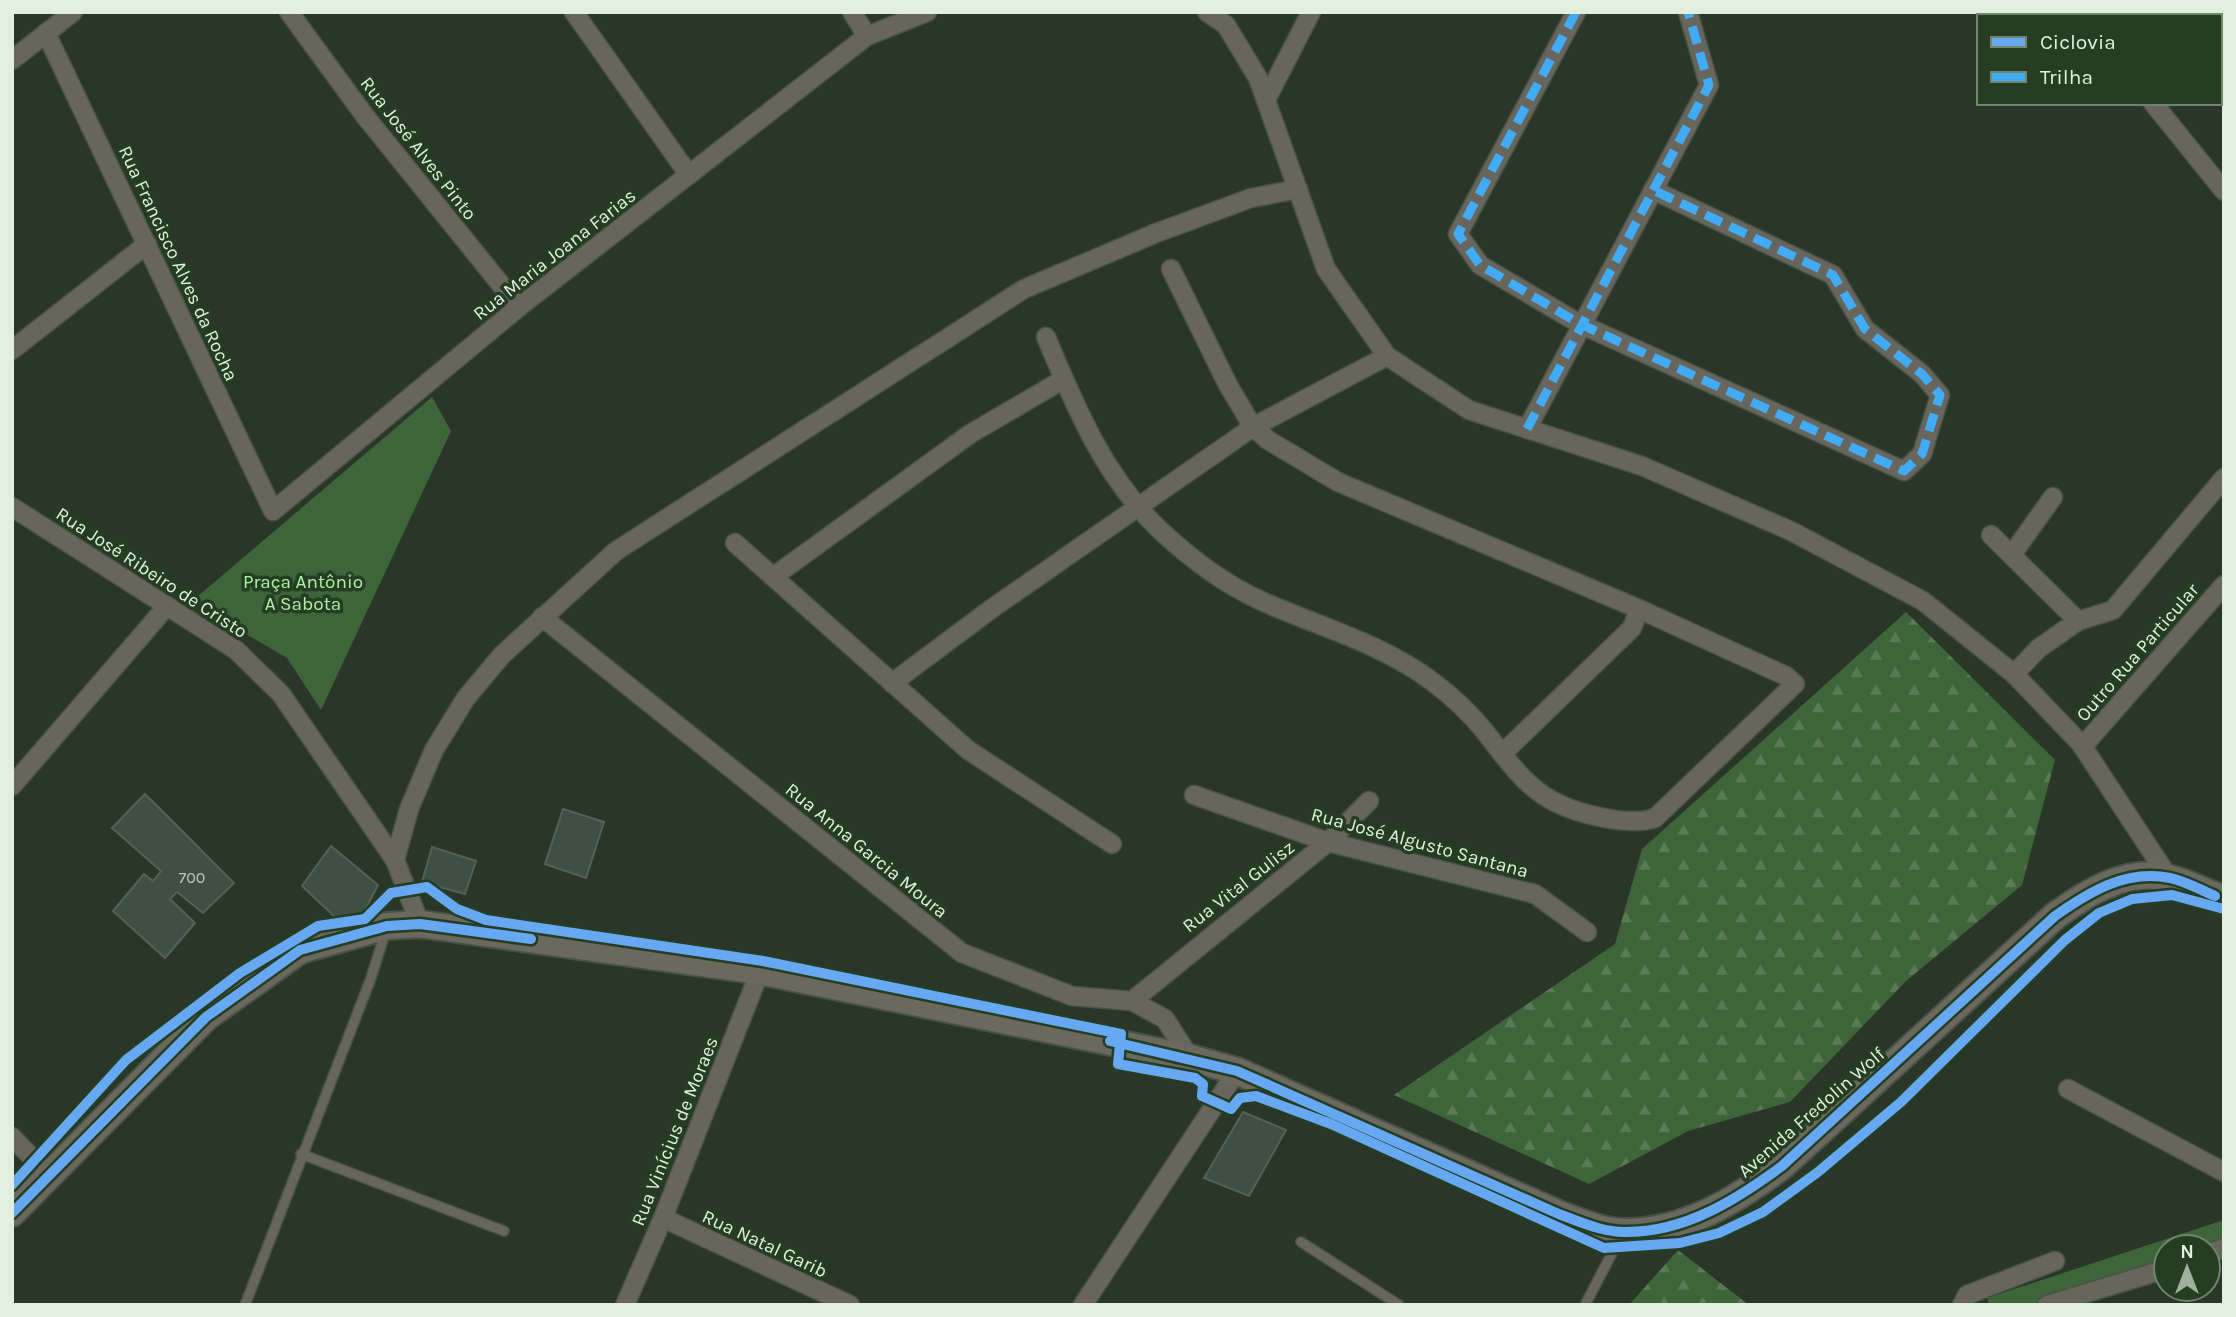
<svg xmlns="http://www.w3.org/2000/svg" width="2236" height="1317" viewBox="0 0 2236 1317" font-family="Karla,sans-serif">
	<defs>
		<pattern id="forest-firs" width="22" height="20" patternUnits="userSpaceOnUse" patternTransform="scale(1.75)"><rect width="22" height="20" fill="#3e6439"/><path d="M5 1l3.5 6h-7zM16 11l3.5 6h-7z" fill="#5a7a55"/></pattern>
	</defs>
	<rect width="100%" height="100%" fill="#2a3728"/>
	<!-- green -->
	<g fill="#3e6439">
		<path d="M432,397L451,431L321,710L287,658L191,602Z"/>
		<path d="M2224,1220V1243L2208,1247H2166V1261L2030,1305H1989L1987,1298Z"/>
	</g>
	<!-- forest -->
	<g fill="url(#forest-firs)">
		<path d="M1906,612L2055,760L2022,885L1906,981L1790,1102L1688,1131L1589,1184L1394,1095L1615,944L1642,849Z"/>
		<path d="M1678,1250L1749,1305H1629Z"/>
	</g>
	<!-- building -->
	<g fill="#3f5043" stroke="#546155" stroke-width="2">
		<path d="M145,794L234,883L203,913L177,892L170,899L195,923L165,958L113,911L144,874L153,881L161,871L112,828Z"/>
		<path d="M563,809L604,822L586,878L545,864Z"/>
		<path d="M331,846L378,885L362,916L338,920L302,886Z"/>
		<path d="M432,847L476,861L465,894L422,882Z"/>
		<path d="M1243,1112L1286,1130L1249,1196L1204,1178Z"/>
	</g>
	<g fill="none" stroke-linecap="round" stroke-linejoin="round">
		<defs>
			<g id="service">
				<path d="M301,1154L504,1231"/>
				<path d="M1301,1242L1399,1305"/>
				<path d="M245,1305L371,978L386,930"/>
				<path d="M1585,1305L1622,1234"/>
			</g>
			<g id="minor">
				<path d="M289,12L365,116L519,307"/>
				<path d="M574,12L689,175"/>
				<path d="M852,12L867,36"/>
				<path d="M1207,12L1226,25L1258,78L1326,269L1387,356L1469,410L1642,466L1791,531L1923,601L2014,674L2081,744L2169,878"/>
				<path d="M1576,12L1458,234L1480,265L1580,324L1904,471L1922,454L1940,395L1922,374L1865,329L1833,275L1653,190"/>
				<path d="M2082,12L2084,16"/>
				<path d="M46,33L273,511L519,307L867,36L927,12"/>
				<path d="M12,60L73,12"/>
				<path d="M1266,100L1311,12"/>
				<path d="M2153,103L2224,191"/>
				<path d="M1046,337C1076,408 1104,477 1161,531C1192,560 1227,586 1266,603C1323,628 1383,644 1433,682C1453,697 1471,714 1486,733C1506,758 1524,786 1553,801C1577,814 1629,827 1655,818L1795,684L1786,676L1639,609L1338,482L1268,440L1253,427L1228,385L1171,269"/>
				<path d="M12,350L147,244"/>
				<path d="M1527,429L1709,85L1688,12"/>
				<path d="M12,507L236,650L281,694L395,860L420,924"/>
				<path d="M1991,535L2078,621"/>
				<path d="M735,543L968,750L1112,844"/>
				<path d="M2013,553L2053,497"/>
				<path d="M773,577L970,434L1064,379"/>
				<path d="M542,617L962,953L1072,996L1132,1001L1165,1019L1190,1058"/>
				<path d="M2014,674L2039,648L2078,621L2113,610L2224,478"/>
				<path d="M892,683L994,607L1253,427L1387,356"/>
				<path d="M2083,746L2224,585"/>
				<path d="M1502,754L1632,628L1639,609"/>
				<path d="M12,786L167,606"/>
				<path d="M1194,795L1328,842L1535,894L1587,932"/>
				<path d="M395,860L409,809L434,750L466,698L502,655L616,551L1024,289L1156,233L1251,198L1298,189"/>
				<path d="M1132,1001L1328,842L1369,801"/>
				<path d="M2068,1089L2224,1172"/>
				<path d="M12,1137L49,1175"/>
				<path d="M663,1218L850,1305"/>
				<path d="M2208,1254L2224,1248"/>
				<path d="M625,1305L663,1218L760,971"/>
				<path d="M1083,1305L1237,1071"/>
				<path d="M1962,1305L1967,1295L2055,1261"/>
				<path d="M2047,1305L2166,1269"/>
			</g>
			<path id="secondary" d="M12,1213L206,1017L254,983L300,950L387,926L420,924L760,971L1190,1058L1237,1071L1561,1215C1581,1222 1602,1232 1624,1232C1684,1233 1736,1200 1782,1166L2055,916C2088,892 2129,866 2172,879C2190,884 2207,893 2224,899"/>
		</defs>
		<!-- service casing -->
		<use href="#service" stroke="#485347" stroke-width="12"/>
		<!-- minor casing -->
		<use href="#minor" stroke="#485347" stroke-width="21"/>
		<!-- secondary casing -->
		<use href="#secondary" stroke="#485347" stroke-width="30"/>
		<!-- service -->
		<use href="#service" stroke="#68665c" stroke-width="9"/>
		<!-- minor -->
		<use href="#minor" stroke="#68665c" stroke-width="18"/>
		<!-- secondary -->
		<use href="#secondary" stroke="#6b685d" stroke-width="26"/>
		<!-- quiet -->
		<g stroke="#42abf6" stroke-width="9" stroke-dasharray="18 9" stroke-linecap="butt">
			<path d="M1576,12L1458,234L1480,265L1580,324L1904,471L1922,454L1940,395L1922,374L1865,329L1833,275L1653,190"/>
			<path d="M1527,429L1709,85L1688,12"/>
		</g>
		<defs>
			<g id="cycleway">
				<path d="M1110,1041L1237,1071L1561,1215C1581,1222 1602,1232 1624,1232C1684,1233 1736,1200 1782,1166L2055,916C2089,892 2126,869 2170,878C2185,881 2201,890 2215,896"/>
				<path d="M12,1185L126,1060L240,973L318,926L365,919L391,893L427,887L457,909L486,920L763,961L1121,1034L1118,1064L1195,1078L1203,1084L1202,1096L1231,1109L1240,1098L1256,1096L1331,1124L1604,1248L1680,1243L1719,1233L1763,1212L1818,1172L1901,1102L2065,940L2099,913L2132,899L2172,895L2224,909"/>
				<path d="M12,1213L206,1017L300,950L387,926L420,924L531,939"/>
			</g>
		</defs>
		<!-- cycleway casing -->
		<use href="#cycleway" stroke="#253d22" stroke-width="15"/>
		<!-- cycleway -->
		<use href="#cycleway" stroke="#66a8f1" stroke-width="10"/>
	</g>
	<g text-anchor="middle" stroke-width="7" stroke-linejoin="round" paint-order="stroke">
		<!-- number labels -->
		<g font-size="16" fill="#b8c7b8">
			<text x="192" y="883">700</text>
		</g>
		<!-- street labels -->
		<g font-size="19" fill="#e1efdf" stroke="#253d22">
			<text transform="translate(419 148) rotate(52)" y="7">Rua José Alves Pinto</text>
			<text transform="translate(554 254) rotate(-38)" y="7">Rua Maria Joana Farias</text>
			<text transform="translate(179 263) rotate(65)" y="7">Rua Francisco Alves da Rocha</text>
			<text transform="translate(152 572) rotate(33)" y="7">Rua José Ribeiro de Cristo</text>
			<text transform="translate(2137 652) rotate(-49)" y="7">Outro Rua Particular</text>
			<text transform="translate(1420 842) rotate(15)" y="7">Rua José Algusto Santana</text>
			<text transform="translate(867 850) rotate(39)" y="7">Rua Anna Garcia Moura</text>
			<text transform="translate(1238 886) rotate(-38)" y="7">Rua Vital Gulisz</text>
			<text transform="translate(1811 1112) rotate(-41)" y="7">Avenida Fredolin Wolf</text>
			<text transform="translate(674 1131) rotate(-68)" y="7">Rua Vinícius de Moraes</text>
			<text transform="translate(765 1243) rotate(25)" y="7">Rua Natal Garib</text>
		</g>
		<!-- park labels -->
		<g font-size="19" fill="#acf0a2" stroke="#253d22">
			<text x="303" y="588">Praça Antônio<tspan x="303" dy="22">A Sabota</tspan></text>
		</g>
	</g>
	<!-- border -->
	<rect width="2236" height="1317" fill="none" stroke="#e1efdf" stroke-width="28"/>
	<!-- legend -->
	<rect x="1977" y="14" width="245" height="91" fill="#253d22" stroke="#70846e" stroke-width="2"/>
	<rect x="1991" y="37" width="35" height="10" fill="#66a8f1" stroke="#70846e" stroke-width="2"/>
	<text x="2040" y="49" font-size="21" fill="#e1efdf">Ciclovia</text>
	<rect x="1991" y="72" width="35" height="10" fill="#42abf6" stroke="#70846e" stroke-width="2"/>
	<text x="2040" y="84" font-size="21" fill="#e1efdf">Trilha</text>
	<!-- north arrow -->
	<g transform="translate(2187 1268)"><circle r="33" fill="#253d22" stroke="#70846e" stroke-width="2"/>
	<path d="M0-5L12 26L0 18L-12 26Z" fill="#a1af9f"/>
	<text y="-10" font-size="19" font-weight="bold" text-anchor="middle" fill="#e1efdf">N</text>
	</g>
</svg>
